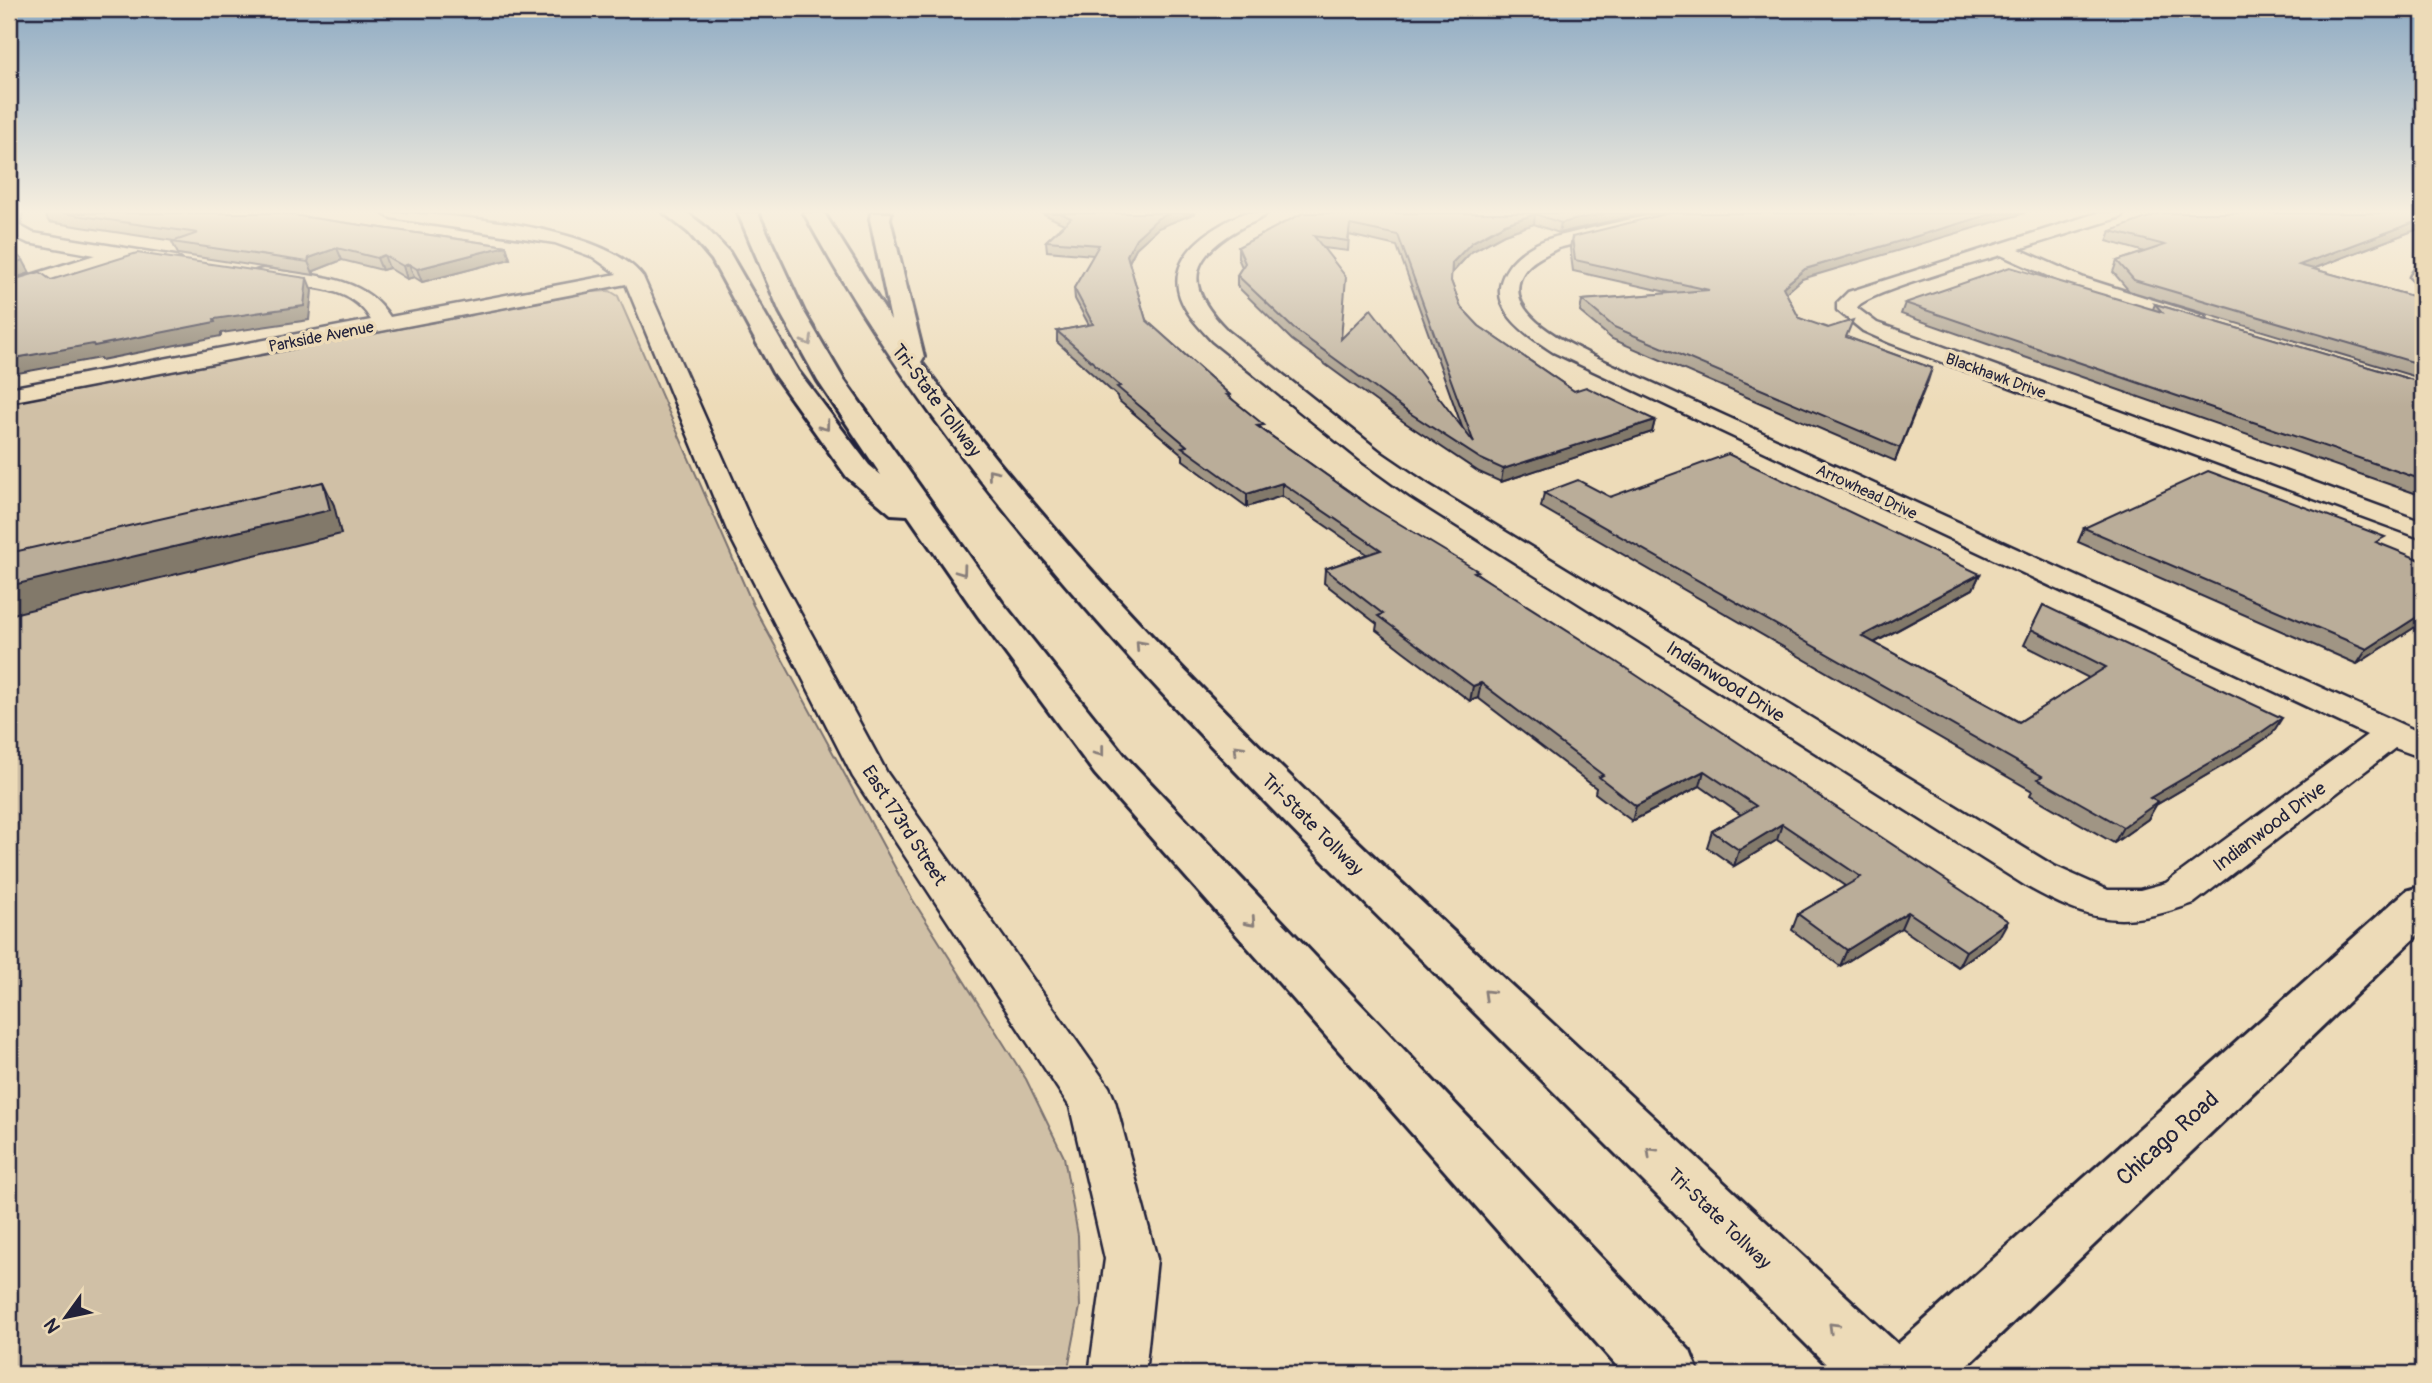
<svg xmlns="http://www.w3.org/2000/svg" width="2432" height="1383" viewBox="0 0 2432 1383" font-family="Pangolin,sans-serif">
	<rect width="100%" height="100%" fill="#eddbb8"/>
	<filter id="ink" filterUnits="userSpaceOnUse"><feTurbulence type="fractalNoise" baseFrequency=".0143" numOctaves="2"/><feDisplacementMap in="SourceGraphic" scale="14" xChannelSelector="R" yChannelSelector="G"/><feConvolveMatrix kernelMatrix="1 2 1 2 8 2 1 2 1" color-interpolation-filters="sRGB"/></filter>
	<g filter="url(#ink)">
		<!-- green -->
		<path fill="#d0c0a6" stroke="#797170" stroke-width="2" d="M610,291L618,296L753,605L911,897L1026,1079L1064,1157L1078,1235L1080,1307L1067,1374H9V403L592,292Z"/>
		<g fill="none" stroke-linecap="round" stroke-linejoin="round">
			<defs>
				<g id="minor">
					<path d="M9,213H21L20,226L33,233L175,256L184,262L175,268L120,259L9,294V282L95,255L28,243L9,234Z"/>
					<path d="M382,213C444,213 605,225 643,277L755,530L887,773L1109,1087L1115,1101L1157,1259L1145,1374H1089L1105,1259L1070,1107L853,777L727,530L626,284L9,402V388L371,320C349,280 294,289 256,279L253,275L256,271L263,269C308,275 363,274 390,317L617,274L593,257L555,243L391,218Z"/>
					<path d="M1244,213H1267C1260,221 1248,223 1239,229C1185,260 1186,289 1228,331L1382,453L1429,485L2054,866L2108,890H2140L2166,883L2367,735L1553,352C1525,334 1483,306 1507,269C1515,256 1530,246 1545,240C1560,235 1577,232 1592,228C1623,221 1651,213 1683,213L1680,217L1558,248C1548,254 1534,259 1526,269C1494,310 1569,344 1598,358L2423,734V758L2395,748L2194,903C2121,929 2093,923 2026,886L1411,497L1364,463L1212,341C1200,328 1186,314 1180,297C1166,255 1212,227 1244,213Z"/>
					<path d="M2097,213H2124L2121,217L2019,249L2084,278L2204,316L2207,320L2204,324H2190L2070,286L2001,255C1979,262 1862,294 1857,308L1877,323L1906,333L2423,522V539L1890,343L1863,331L1837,310V303L1848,292Z"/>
					<path d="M2423,265V285L2416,283L2410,277L2416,267Z"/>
				</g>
				<path id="tertiary" d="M2423,886V930L1959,1374H1881L1890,1351L2406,891Z"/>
				<g id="motorway">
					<path d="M664,213H687L703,225L729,252L798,371L869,465L881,475L818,381L780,312L738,213H758L804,312L844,380L1002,602L1125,756L1690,1351L1699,1374H1624L1095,774L978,616L908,515L891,514L847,477L773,373L712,260L689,233Z"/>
					<path d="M804,213H824L891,320L870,219L871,213H891L890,219L924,357L921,362C1080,579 1276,766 1473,950C1617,1083 1761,1217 1905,1351L1914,1374H1836C1694,1232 1552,1090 1410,948C1191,730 951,487 804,213Z"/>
				</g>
			</defs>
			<!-- minor casing -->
			<use href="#minor" stroke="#22223b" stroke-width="5"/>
			<!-- tertiary casing -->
			<use href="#tertiary" stroke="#22223b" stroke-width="6"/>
			<!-- motorway casing -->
			<use href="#motorway" stroke="#22223b" stroke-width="6"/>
			<!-- minor -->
			<use href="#minor" fill="#eddbb8" fill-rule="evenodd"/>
			<!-- tertiary -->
			<use href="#tertiary" fill="#eddbb8" fill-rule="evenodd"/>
			<!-- motorway -->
			<use href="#motorway" fill="#eddbb8" fill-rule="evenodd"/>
		</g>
		<!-- wall -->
		<g fill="#a09584" stroke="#22223b" stroke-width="2" fill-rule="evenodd">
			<path d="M44,213H278L506,246L510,259L422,282L414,277L407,279L389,268L382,270L342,260L314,271V275L178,254L172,242L174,241L49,222Z"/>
			<path d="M1042,213H1195L1158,228L1136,248L1129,262L1146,320L1230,395V397L1263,430L1370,506L1478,574L1999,937L1958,967L1901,928L1840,966L1792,930L1798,914L1845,886L1777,840L1734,866L1707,847L1712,831L1741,815L1700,786L1632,821L1595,793L1596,788L1478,698L1470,701L1403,651L1376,630L1377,624L1324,583L1325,569L1367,554L1282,496L1247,507L1183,460V455L1118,400L1117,396L1057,342V331L1089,325L1075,299L1074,288L1094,255L1047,251L1046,241L1064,224Z"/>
			<path d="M1303,213H1658L1637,215L1559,233L1534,224L1504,234L1471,252L1451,274V281L1461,307L1479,326L1574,391L1655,420L1652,432L1501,482L1479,472L1404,422L1292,340L1237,286V275L1242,267L1238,258V247ZM1349,235L1397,246L1462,427L1341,339L1323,248L1348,251Z"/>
			<path d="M2423,227L2313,269L2423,299V379L2129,291L2113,272L2117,261L2145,252L2107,241L2111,231Z"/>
			<path d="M1572,237L1802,279L1786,293L1799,318L1847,337L1932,368L1895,461L1612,339L1580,312L1582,300L1671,293L1573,271L1570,248Z"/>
			<path d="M1905,303L2153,309L2155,304L2423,383V496L1901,314Z"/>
			<path d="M1544,493L1610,497L1980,574L1973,589L1874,643L2019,722L2089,678L2024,645L2043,605L2272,734L2246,752L2156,805L2148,819L2114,843L2030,795L2032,791L1541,507Z"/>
			<path d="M2084,528L2380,544L2423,622L2357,664L2078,542Z"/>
		</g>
		<!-- shaded-wall -->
		<g fill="#82796b" stroke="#22223b" stroke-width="2">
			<path d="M1171,213H1195L1158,228L1136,248L1127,266V255L1136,238L1158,218Z"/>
			<path d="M1605,213H1658L1637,215L1559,233L1561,223Z"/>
			<path d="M1995,213H2025L1802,279L1780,298L1783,287L1805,269Z"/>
			<path d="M1535,214L1534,224L1504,234L1471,252L1451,274L1452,263L1472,242L1505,224Z"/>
			<path d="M2423,219V227L2294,276L2299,265Z"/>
			<path d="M506,246L510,259L422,282L417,269Z"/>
			<path d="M337,248L342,260L314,271V275L308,262L309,258Z"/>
			<path d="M384,255L389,268L382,270L377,258Z"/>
			<path d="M23,260L30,273L9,280V265Z"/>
			<path d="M409,264L414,277L407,279L403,266Z"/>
			<path d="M307,278L312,291L309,320L221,333V336L101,360L100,358L13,374L10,369L9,370V359L214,319Z"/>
			<path d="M1932,368L1928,381L1895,461L1900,448Z"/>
			<path d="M1655,420L1652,432L1501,482L1503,469Z"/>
			<path d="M323,482L334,505L341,534L9,615V586Z"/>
			<path d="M1282,483V496L1247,507V494Z"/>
			<path d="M1980,574L1973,589L1857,652L1862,636Z"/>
			<path d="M2423,613V622L2357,664L2367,649Z"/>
			<path d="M1481,683L1478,698L1470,701L1473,686Z"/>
			<path d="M2282,718L2272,734L2246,752L2156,805L2148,819L2114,843L2123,827L2150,798Z"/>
			<path d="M1704,771L1700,786L1632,821L1636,806Z"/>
			<path d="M1782,824L1777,840L1734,866L1739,850Z"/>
			<path d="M1908,912L1901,928L1840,966L1847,950Z"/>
			<path d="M2008,921L1999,937L1958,967L1966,951Z"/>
		</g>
		<!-- building -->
		<g fill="#baad99" stroke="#22223b" stroke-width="2" fill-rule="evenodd">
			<path d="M61,213H278L506,246L417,269L409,264L403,266L384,255L377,258L337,248L309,258L308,262L172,242L198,233Z"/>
			<path d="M1060,213H1171L1158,218L1136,238L1127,255L1146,320L1230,395H1227L1264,425L1257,426L1370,506L1478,571L1474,572L1615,661L2008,921L1966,951L1908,912L1847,950L1798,914L1861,877L1782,824L1739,850L1712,831L1756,806L1704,771L1636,806L1599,777L1603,775L1481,683L1473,686L1405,636L1378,616L1383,614L1325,569L1381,550L1282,483L1247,494L1182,447L1187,446L1117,387L1120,386L1057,331L1093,324L1074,288L1099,245L1046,241L1071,218Z"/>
			<path d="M1303,213H1605L1561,223L1535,214L1505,224L1472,242L1452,263L1451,281L1461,307L1479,326L1574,391L1586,387L1655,420L1503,469L1481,459L1405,410L1293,328L1237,275L1245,263L1238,247ZM1350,225L1398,235L1474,443L1371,309L1341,339L1346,277L1314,236L1348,241Z"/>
			<path d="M1669,213H1995L1805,269L1783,287L1799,318L1828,328L1853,320L1846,337L1932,368L1900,448L1614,327L1582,300L1709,290L1575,260L1572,237Z"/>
			<path d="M2160,213H2423V219L2299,265L2423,299V365L2134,280L2117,261L2165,245L2111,231Z"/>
			<path d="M9,249L23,260L9,265Z"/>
			<path d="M137,253L307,278L304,306L214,319L215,322L94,346L93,344L9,359V281L40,272L51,280Z"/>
			<path d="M2010,267L2162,312L2155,304L2423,383V480L1905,303Z"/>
			<path d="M1728,454L1980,574L1862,636L2019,722L2106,667L2031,629L2043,605L2282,718L2256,736L2150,798L2158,802L2123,827L2038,779L2042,776L1544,493L1578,480L1610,497Z"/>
			<path d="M2208,471L2385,537L2376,542L2423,561V613L2367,649L2084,528Z"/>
			<path d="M323,482L330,510L9,586V553Z"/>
		</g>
		<!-- one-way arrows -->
		<defs><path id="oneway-chevron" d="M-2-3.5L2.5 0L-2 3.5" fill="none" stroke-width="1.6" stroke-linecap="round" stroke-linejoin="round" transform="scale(1.75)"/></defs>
		<g stroke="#887e7a">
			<use href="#oneway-chevron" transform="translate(808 341) rotate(61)"/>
			<use href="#oneway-chevron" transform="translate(825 426) rotate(53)"/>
			<use href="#oneway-chevron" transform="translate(992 473) rotate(-129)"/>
			<use href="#oneway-chevron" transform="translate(962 571) rotate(54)"/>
			<use href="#oneway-chevron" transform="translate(1140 645) rotate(-132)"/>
			<use href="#oneway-chevron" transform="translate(1238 749) rotate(-134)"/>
			<use href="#oneway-chevron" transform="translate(1100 752) rotate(52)"/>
			<use href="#oneway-chevron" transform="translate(1251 922) rotate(48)"/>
			<use href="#oneway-chevron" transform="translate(1488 994) rotate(-136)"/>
			<use href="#oneway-chevron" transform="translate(1651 1152) rotate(-136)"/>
			<use href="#oneway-chevron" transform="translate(1833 1327) rotate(-136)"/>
		</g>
	</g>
	<!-- sky -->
	<linearGradient id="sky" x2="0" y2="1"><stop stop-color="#8daac3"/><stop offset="0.52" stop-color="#f7efdf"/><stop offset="1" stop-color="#f7efdf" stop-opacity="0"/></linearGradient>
	<rect width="2432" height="407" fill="url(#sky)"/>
	<g text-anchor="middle" stroke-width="7" stroke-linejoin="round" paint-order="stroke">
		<!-- far-street labels -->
		<g font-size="16" fill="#22223b" stroke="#eddbb8">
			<text transform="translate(321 336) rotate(-11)" y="6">Parkside Avenue</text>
			<text transform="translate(1996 375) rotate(20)" y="6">Blackhawk Drive</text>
			<text transform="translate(1867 491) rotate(25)" y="6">Arrowhead Drive</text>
		</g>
		<!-- street labels -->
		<g font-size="19" fill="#22223b" stroke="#eddbb8">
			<text transform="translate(937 400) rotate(53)" y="7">Tri-State Tollway</text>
			<text transform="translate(1726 681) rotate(32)" y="7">Indianwood Drive</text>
			<text transform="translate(1313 824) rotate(45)" y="7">Tri-State Tollway</text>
			<text transform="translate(905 825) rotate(57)" y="7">East 173rd Street</text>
			<text transform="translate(2269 826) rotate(-37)" y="7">Indianwood Drive</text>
			<text transform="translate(1720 1218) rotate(44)" y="7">Tri-State Tollway</text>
		</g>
		<!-- near-street labels -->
		<g font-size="23" fill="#22223b" stroke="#eddbb8">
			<text transform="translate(2167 1138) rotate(-42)" y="8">Chicago Road</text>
		</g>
	</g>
	<!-- margin -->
	<rect width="2432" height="1383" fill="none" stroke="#eddbb8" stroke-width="35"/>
	<rect x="18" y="18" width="2397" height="1348" fill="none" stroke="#22223b" stroke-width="2.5" filter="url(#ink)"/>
	<!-- north arrow -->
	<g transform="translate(66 1317) rotate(237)" stroke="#eddbb8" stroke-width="5" paint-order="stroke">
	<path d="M0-5L12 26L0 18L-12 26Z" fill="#22223b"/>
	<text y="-10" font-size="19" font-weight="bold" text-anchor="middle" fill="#22223b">N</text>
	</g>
</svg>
